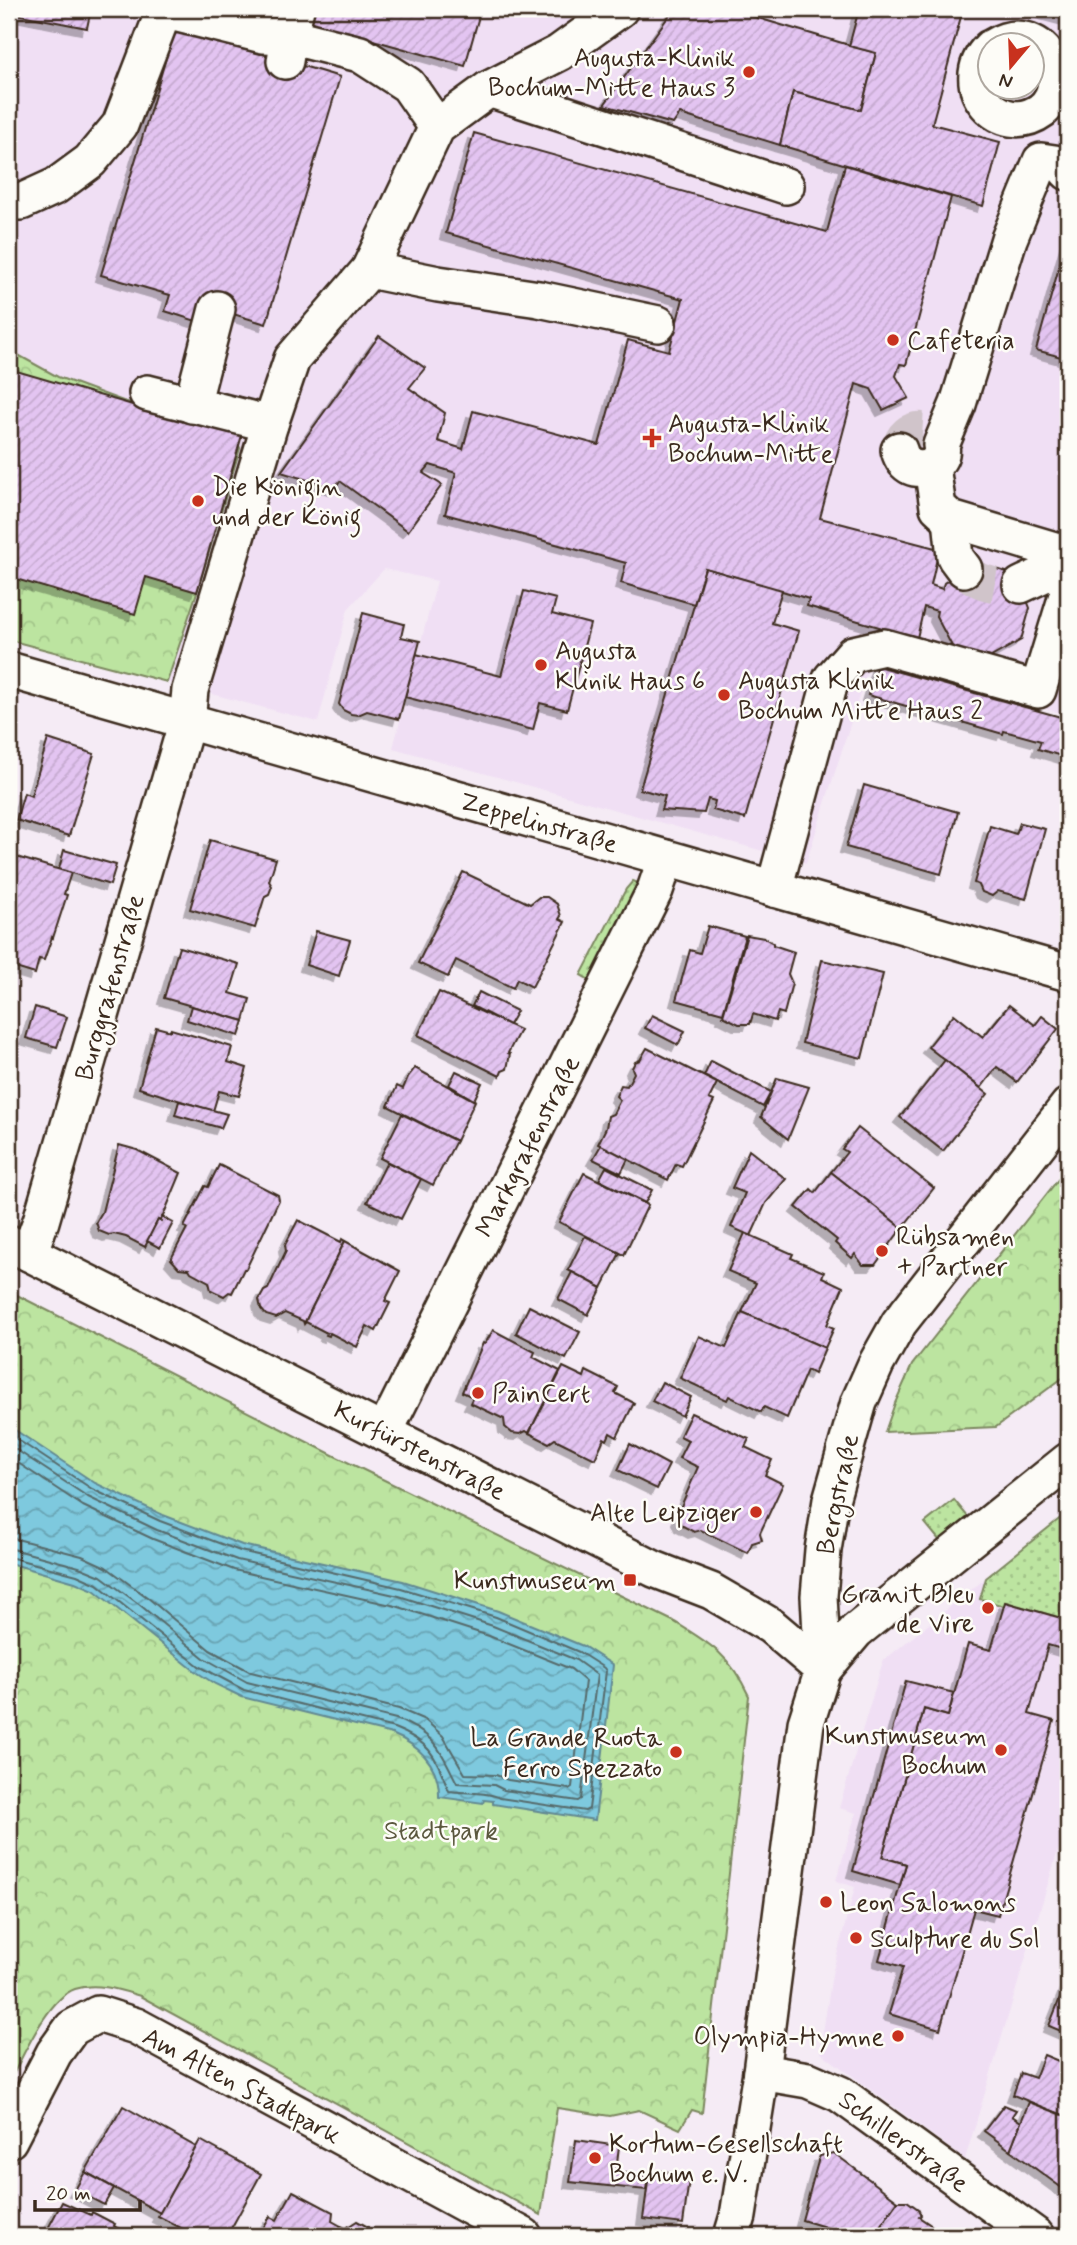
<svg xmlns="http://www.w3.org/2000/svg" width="1077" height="2245" viewBox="0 0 1077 2245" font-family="Mynerve,sans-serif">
	<defs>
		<pattern id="grass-dots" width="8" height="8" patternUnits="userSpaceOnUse" patternTransform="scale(1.75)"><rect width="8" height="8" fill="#bce4a0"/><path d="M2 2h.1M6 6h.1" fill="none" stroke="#a2c489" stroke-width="1.8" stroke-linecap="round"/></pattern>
		<pattern id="park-crowns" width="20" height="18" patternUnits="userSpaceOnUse" patternTransform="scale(1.75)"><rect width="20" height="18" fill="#bce4a0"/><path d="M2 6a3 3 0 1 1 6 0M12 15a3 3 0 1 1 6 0" fill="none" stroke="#a2c489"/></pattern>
		<pattern id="water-waves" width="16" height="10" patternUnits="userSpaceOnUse" patternTransform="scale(1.75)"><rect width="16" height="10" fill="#7ec9de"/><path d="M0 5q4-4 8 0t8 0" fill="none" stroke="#68a3b3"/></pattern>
		<pattern id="building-hatch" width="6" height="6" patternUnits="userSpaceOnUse" patternTransform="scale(1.75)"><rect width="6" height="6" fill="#e3c4f1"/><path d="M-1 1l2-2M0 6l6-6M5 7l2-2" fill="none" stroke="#c4a9ce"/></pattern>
		<filter id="shadow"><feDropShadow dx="-6" dy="6" stdDeviation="0" flood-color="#0004"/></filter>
	</defs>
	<rect width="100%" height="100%" fill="#f5ebf5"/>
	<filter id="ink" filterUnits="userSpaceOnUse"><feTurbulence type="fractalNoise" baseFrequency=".0143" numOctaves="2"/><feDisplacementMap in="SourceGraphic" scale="14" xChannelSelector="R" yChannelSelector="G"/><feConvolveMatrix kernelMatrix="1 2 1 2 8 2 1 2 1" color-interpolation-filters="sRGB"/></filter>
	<g filter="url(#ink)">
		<!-- built -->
		<g fill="#f0dff4" fill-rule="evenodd">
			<path d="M9,9H1068V715L870,662L806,863L393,748L437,581L384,569L348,609L318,722L167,682L197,592L171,414L123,401L58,377L9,350ZM990,46H1032V88H990Z"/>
			<path d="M1068,1512V1817L965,2159L820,2052L832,1974L855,1887L836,1881L856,1813L839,1808L883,1661Z"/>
		</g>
		<!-- grass -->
		<g fill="url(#grass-dots)" stroke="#7c875f" stroke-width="2">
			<path d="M633,881L641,884L593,982L581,975L626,889Z"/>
			<path d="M954,1500L969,1518L940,1541L925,1523Z"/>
			<path d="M1068,1512V1620L1006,1602L1004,1606L980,1599L986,1578Z"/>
		</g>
		<!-- park -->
		<g fill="url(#park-crowns)" stroke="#7c875f" stroke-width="2">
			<path d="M9,350L58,377L123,401L232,428L240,448L197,592L167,682L9,640Z"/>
			<path d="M1068,1167V1374L996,1427L885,1432L895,1403L912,1365Z"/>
			<path d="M9,1291L333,1455L673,1621C711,1644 730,1655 749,1696L702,2113L692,2110L680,2129L639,2110L610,2116L557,2108L541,2215L140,1996C120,1990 96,1982 75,1989C47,1999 23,2057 9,2082Z"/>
		</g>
		<!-- water -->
		<path fill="url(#water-waves)" stroke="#638991" stroke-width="2" d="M9,1426L95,1483L163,1515L242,1545L403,1581L498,1611L583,1646L613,1665L595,1820L493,1804V1801L484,1800L483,1803L439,1797C440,1765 420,1746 392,1734L242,1697L215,1684L195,1671L94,1590L75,1582L9,1563Z"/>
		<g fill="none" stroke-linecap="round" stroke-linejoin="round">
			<!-- shore -->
			<g stroke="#566a6b" stroke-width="2">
				<path d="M9,1434L92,1489L160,1521L240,1551L401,1588L496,1617L579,1652L604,1668L606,1671L589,1809L585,1811L500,1798C491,1792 462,1793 449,1791C435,1756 432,1743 394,1728L244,1690L199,1666L97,1584L77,1575L9,1557"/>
				<path d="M9,1445L88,1497L157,1530L237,1560L399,1596L493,1626L576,1660L597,1675L581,1799L578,1801L504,1790L494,1785L457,1783C439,1748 435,1734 396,1719L247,1682L204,1658L140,1605L101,1576L79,1567L9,1548"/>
				<path d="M9,1457L83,1506L153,1539L234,1570L396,1606L489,1636L571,1669L585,1681L572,1787L569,1789L508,1780L496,1775L465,1774L443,1736L425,1720L399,1709L251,1672L210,1650L147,1597L106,1567L82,1556L9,1537"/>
			</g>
		</g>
		<!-- building -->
		<g fill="url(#building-hatch)" stroke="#3b2a1e" stroke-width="2" filter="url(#shadow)">
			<path d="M22,9H91L87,28L21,15Z"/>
			<path d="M306,9H481L465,66L302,20Z"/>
			<path d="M674,9H756L751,16L876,53L861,110L793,92L780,145L680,114L673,124L604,105Z"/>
			<path d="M859,9H963L932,124L1000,142L983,206L780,145L793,92L861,110L876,53L849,46Z"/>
			<path d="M1030,9H1068V19Z"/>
			<path d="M175,28L340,77L266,324L217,309L196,321L165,311L170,295L101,275Z"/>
			<path d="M1068,28V50L1063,49Z"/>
			<path d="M474,133L827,232L845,165L951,197L906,365L900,364L896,376L909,398L883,410L871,389L856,384L820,518L939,549L931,585L942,589L944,583L974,562L1013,574L1023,590L1030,608L1021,640L991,657L953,648L936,616L937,611L924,607L917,638L807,606L809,599L705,568L694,604L621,583L626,563L445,514L456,473L430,465L423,473L442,485L408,531L340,481L334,488L281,472L379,336L425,368L409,388L445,413L438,441L463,449L473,411L599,445L628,340L669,351L683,299L446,233Z"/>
			<path d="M1068,235V359L1036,350Z"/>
			<path d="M9,362L14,363L13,370L184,420L244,428L197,592L146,577L135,614L9,577Z"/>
			<path d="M705,568L782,590L772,623L799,631L745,819L713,810L715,801L708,799L704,813L661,810L665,796L640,789Z"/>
			<path d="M524,591L556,599L552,614L590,624L567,710L540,703L533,730L405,697L416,654L501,676Z"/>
			<path d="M363,613L404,624L401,637L420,641L399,719L367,711L358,715L351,714L343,710L339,704Z"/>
			<path d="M877,666L1068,719V758L1038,749L1041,741L1004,731L1003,734L868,695Z"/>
			<path d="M48,739L94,754L69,836L16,820L24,793L31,796Z"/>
			<path d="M864,785L958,812L941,874L846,847Z"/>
			<path d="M1020,823L1045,829L1026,899L998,891L992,896L982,892L979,885L974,883L990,826L1016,834Z"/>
			<path d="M210,840L276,859L269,881L272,886L269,894L265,896L255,928L190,909Z"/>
			<path d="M64,850L116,865L110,885L59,869Z"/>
			<path d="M13,856L71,873L64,894L67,895L53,938L52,937L44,960L39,959L35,974L9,966V870Z"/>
			<path d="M463,872L530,904L539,897H547L557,904L561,916L559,919L565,922L532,987L517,979L513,988L456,960L448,977L418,963Z"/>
			<path d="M708,926L745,936L723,1013L676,1000L690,950L700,953Z"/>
			<path d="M316,931L350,940L339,976L306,965Z"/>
			<path d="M747,935L764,938L773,943V945L794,952L788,974L792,983L784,1014L778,1012L775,1021L753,1014L750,1024H739L723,1016Z"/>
			<path d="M179,947L239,964L230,993L250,999L244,1021L164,998Z"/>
			<path d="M822,960L883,974L862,1058L802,1043Z"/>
			<path d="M439,992L520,1030L508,1053L510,1054L507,1069L502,1071L500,1076L418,1035Z"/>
			<path d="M479,992L517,1011L509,1025L472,1006Z"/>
			<path d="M1009,1005L1035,1025L1042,1016L1058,1029L1017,1082L997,1067L981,1088L928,1047L954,1014L983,1037Z"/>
			<path d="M191,1006L244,1021L239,1036L187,1020Z"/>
			<path d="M35,1007L67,1017L57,1047L26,1038Z"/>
			<path d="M652,1015L685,1031L678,1045L645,1028Z"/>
			<path d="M156,1027L171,1031V1029L232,1047L228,1062L247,1068L239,1096L219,1091L213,1111L139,1088Z"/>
			<path d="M647,1048L717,1083L709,1099L714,1101L682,1166L676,1164L668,1180L598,1144L606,1128L608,1116L613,1114L620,1100L616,1096L621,1085L627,1086L634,1073L632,1068L635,1062L640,1060Z"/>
			<path d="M945,1060L988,1094L943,1151L900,1117Z"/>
			<path d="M711,1061L771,1092L763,1107L704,1076Z"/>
			<path d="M415,1068L475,1101L456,1141L388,1106L397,1086L403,1089L408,1077Z"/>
			<path d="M456,1071L482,1083L474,1100L449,1085Z"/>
			<path d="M777,1078L809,1087L788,1139L761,1117Z"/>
			<path d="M179,1101L227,1114L221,1128L175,1115Z"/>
			<path d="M402,1114L456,1141L433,1185L380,1158Z"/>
			<path d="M858,1128L934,1188L902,1228L831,1172L847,1152L842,1149Z"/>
			<path d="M119,1145L137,1150L181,1173L161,1221L158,1220L145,1247L126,1237L114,1234L109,1235L99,1231L96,1222L102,1212Z"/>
			<path d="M601,1145L628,1159L621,1173L593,1159Z"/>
			<path d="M749,1150L786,1179L766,1203L751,1236L731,1227L745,1193L732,1188Z"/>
			<path d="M387,1162L421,1179L401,1219L367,1202Z"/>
			<path d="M219,1165L278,1195L279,1200L246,1269H244L232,1293L229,1292L224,1296L211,1290L209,1282L191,1272L189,1269L179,1268L171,1259L187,1228L184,1227L205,1186L208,1187Z"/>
			<path d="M606,1167L652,1190L645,1203L599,1180Z"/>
			<path d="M831,1172L902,1228L875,1265H863L855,1254L852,1258L835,1243L837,1240L796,1207L811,1189L815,1193Z"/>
			<path d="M584,1173L648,1205L624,1255L559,1222Z"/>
			<path d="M162,1217L173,1223L160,1248L147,1241L158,1220L161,1221Z"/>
			<path d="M298,1220L341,1242L342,1239L345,1241L304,1324L303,1321L285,1313L276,1318L266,1315L261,1309L259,1300L264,1291L268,1289L286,1251L285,1245Z"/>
			<path d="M745,1233L793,1254L791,1258L824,1272L822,1277L843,1287L827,1325L834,1328L825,1348L742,1312L756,1283L728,1271Z"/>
			<path d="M585,1236L620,1253L602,1288L568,1270Z"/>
			<path d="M345,1241L400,1271L385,1301L390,1303L376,1331L367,1326L357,1347L330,1333L329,1336L326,1335L327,1333L306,1322L304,1324Z"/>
			<path d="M572,1272L602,1288L588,1315L558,1299Z"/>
			<path d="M529,1306L580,1332L566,1359L516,1333Z"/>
			<path d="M742,1312L825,1348L814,1374L807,1370L787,1418L764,1407L761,1412L729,1396L727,1400L680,1378L699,1336L726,1348Z"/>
			<path d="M493,1330L535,1352L533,1357L560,1371L529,1433L526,1431L520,1434L512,1433L505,1427L504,1419L470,1403L473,1397L462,1392L483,1343L485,1344Z"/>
			<path d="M563,1367L584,1377L586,1371L618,1387L615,1393L634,1403L617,1437L610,1433L607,1440L604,1438L595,1459L555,1439L549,1443L529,1433Z"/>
			<path d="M662,1382L691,1397L682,1416L652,1401Z"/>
			<path d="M691,1413L749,1439L745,1447L772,1460L765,1475L783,1484L760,1533L762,1540L752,1543L748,1553L701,1530L694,1532L681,1525L678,1518L681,1512L679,1511L698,1467L679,1458L688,1440L680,1436Z"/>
			<path d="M630,1444L669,1465L657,1489L618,1470Z"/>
			<path d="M1005,1602L1068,1620V1651L1048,1645L1029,1714L1054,1721L998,1915L974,1909L940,2029L889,2014L903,1967L879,1960L906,1864L882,1857L924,1709L948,1716L968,1644L991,1650Z"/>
			<path d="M906,1681L954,1693L948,1716L924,1709L882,1857L906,1864L900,1885L853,1871Z"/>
			<path d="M1068,1978V2034L1049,2026Z"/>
			<path d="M1044,2055L1068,2065V2117L1013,2095L1021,2073L1035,2078Z"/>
			<path d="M1029,2102L1068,2117V2189L1066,2191L1010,2150Z"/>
			<path d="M1004,2105L1016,2110L1012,2116L1021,2122L1010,2150L984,2131Z"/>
			<path d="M123,2106L196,2147L160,2213L85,2172Z"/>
			<path d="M200,2140L261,2174L227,2236H196L158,2216Z"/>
			<path d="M576,2140L619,2146L616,2171L648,2176L646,2190L570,2182Z"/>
			<path d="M834,2153L898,2201L873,2236H855L802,2220L819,2158L820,2156Z"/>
			<path d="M662,2171L676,2173L675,2177L689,2180L683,2224L643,2219L649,2174L662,2176Z"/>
			<path d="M85,2172L114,2188L104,2205L75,2190Z"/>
			<path d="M293,2191L333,2212L332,2221L341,2226L335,2236H268L261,2232L270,2216L277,2220Z"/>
			<path d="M898,2201H907L918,2209L921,2215L919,2217L941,2232L938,2236H873Z"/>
			<path d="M62,2202L91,2215L92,2212L115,2224L114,2226L132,2236H44Z"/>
			<path d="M357,2221L368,2227L369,2236H335L341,2226L346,2228Z"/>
		</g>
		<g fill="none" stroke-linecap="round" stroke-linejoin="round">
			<!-- minor-tunnel -->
			<g stroke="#d0c4ca" stroke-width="35" stroke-dasharray="35 18" stroke-linecap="butt">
				<path d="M899,450C902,432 914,426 931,431"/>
				<path d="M964,569C976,583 1003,589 1021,585"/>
			</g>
			<defs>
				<g id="minor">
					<path d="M990,48C953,85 1001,140 1042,110C1077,81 1039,18 994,46"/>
					<path d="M285,61L289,36L360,54L408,85L437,127"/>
					<path d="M489,89L559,53L620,9"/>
					<path d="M1068,172L1061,164L1041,161L1009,239L958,404L941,445C943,455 939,460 932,467L938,507L951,519L1068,554"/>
					<path d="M9,202H21L56,186L90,161L120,125L162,16L166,11L263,35L289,36L296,9"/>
					<path d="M369,270L438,284L539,299L658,324"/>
					<path d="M147,393L270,424"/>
					<path d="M192,405L217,309"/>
					<path d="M899,450C904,468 915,471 932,467"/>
					<path d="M951,519L955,557L964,569"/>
					<path d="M1021,585L1068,563"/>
					<path d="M9,670L1068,973"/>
					<path d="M774,889L831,679L853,654L884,647L1038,690L1068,592"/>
					<path d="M9,1243L654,1569L711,1591L771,1626L823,1670"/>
					<path d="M29,1253L41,1221L187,721L190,690L270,424L292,359L369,270L437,127L489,89L786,186"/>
					<path d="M384,1433L655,890L666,858"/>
					<path d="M823,1670L856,1631L1068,1461"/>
					<path d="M761,2072L808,2080L840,2094L1036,2236"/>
					<path d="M9,2140L54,2053L72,2028L98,2014L136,2026L524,2236"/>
					<path d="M732,2236L738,2216L761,2072L806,1723L823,1670L819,1596L823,1550L831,1500L859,1402L876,1364L899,1323L1068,1106"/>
				</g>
			</defs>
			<!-- minor casing -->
			<use href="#minor" stroke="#3b2a1e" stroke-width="40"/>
			<!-- minor -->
			<use href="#minor" stroke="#fdfcf7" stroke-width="35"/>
		</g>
	</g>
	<!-- markers -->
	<g fill="#c8321e" stroke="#fdfcf7" stroke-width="2.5">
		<circle cx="749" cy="72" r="7"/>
		<circle cx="893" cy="340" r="7"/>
		<path d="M648.5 427.5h7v7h7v7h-7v7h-7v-7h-7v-7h7z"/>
		<circle cx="198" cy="501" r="7"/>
		<circle cx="541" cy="665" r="7"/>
		<circle cx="724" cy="695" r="7"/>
		<circle cx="882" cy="1251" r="7"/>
		<circle cx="478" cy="1393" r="7"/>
		<circle cx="756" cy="1512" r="7"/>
		<rect x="623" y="1573" width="14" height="14" rx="3.5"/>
		<circle cx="988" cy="1608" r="7"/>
		<circle cx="1001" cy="1750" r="7"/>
		<circle cx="676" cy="1752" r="7"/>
		<circle cx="826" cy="1902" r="7"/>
		<circle cx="856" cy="1938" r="7"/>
		<circle cx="898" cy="2036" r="7"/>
		<circle cx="595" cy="2158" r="7"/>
	</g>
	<g text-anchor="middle" stroke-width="5" stroke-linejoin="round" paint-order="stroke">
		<!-- poi labels -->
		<g font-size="26" fill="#3b2a1e" stroke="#fdfcf7" text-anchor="start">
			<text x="735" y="66" text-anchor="end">Augusta-Klinik<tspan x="735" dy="30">Bochum-Mitte Haus 3</tspan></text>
			<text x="907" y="349">Cafeteria</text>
			<text x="668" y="432">Augusta-Klinik<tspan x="668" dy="30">Bochum-Mitte</tspan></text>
			<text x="212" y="495">Die Königin<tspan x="212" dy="30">und der König</tspan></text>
			<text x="555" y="659">Augusta<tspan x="555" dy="30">Klinik Haus 6</tspan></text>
			<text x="738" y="689">Augusta Klinik<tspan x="738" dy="30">Bochum Mitte Haus 2</tspan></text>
			<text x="896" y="1245">Rübsamen<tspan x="896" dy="30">+ Partner</tspan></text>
			<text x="492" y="1402">PainCert</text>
			<text x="742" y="1521" text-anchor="end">Alte Leipziger</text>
			<text x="616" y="1589" text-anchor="end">Kunstmuseum</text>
			<text x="974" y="1602" text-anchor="end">Granit Bleu<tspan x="974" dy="30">de Vire</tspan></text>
			<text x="987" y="1744" text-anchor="end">Kunstmuseum<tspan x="987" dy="30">Bochum</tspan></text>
			<text x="662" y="1746" text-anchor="end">La Grande Ruota<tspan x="662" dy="30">Ferro Spezzato</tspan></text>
			<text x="840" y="1911">Leon Salomons</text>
			<text x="870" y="1947">Sculpture du Sol</text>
			<text x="884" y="2045" text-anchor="end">Olympia-Hymne</text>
			<text x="609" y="2152">Kortum-Gesellschaft<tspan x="609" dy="30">Bochum e. V.</tspan></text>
		</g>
		<!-- street labels -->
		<g font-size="26" fill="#3b2a1e" stroke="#fdfcf7">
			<text transform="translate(539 822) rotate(16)" y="9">Zeppelinstraße</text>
			<text transform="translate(109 987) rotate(-74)" y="9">Burggrafenstraße</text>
			<text transform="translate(527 1146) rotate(-63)" y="9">Markgrafenstraße</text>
			<text transform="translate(420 1450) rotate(27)" y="9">Kurfürstenstraße</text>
			<text transform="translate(837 1494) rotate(-78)" y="9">Bergstraße</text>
			<text transform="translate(242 2085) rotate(28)" y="9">Am Alten Stadtpark</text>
			<text transform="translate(904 2141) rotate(36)" y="9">Schillerstraße</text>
		</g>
		<!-- park labels -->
		<g font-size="26" fill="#5b583e" stroke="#fdfcf7">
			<text x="441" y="1839">Stadtpark</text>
		</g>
	</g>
	<!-- margin -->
	<rect width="1077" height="2245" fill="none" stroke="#fdfcf7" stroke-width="35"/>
	<rect x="18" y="18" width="1042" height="2210" fill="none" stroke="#3b2a1e" stroke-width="2.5" filter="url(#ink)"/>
	<!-- north arrow -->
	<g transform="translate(1011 66) rotate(199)"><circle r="33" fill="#fdfcf7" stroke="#afa8a0" stroke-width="2"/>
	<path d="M0-5L12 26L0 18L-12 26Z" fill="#c8321e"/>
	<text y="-10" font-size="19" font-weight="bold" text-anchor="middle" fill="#3b2a1e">N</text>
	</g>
	<!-- scale -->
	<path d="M35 2200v10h105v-10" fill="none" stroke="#3b2a1e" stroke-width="3.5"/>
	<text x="46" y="2200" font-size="21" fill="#3b2a1e" stroke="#fdfcf7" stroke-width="5" paint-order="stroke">20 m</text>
</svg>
